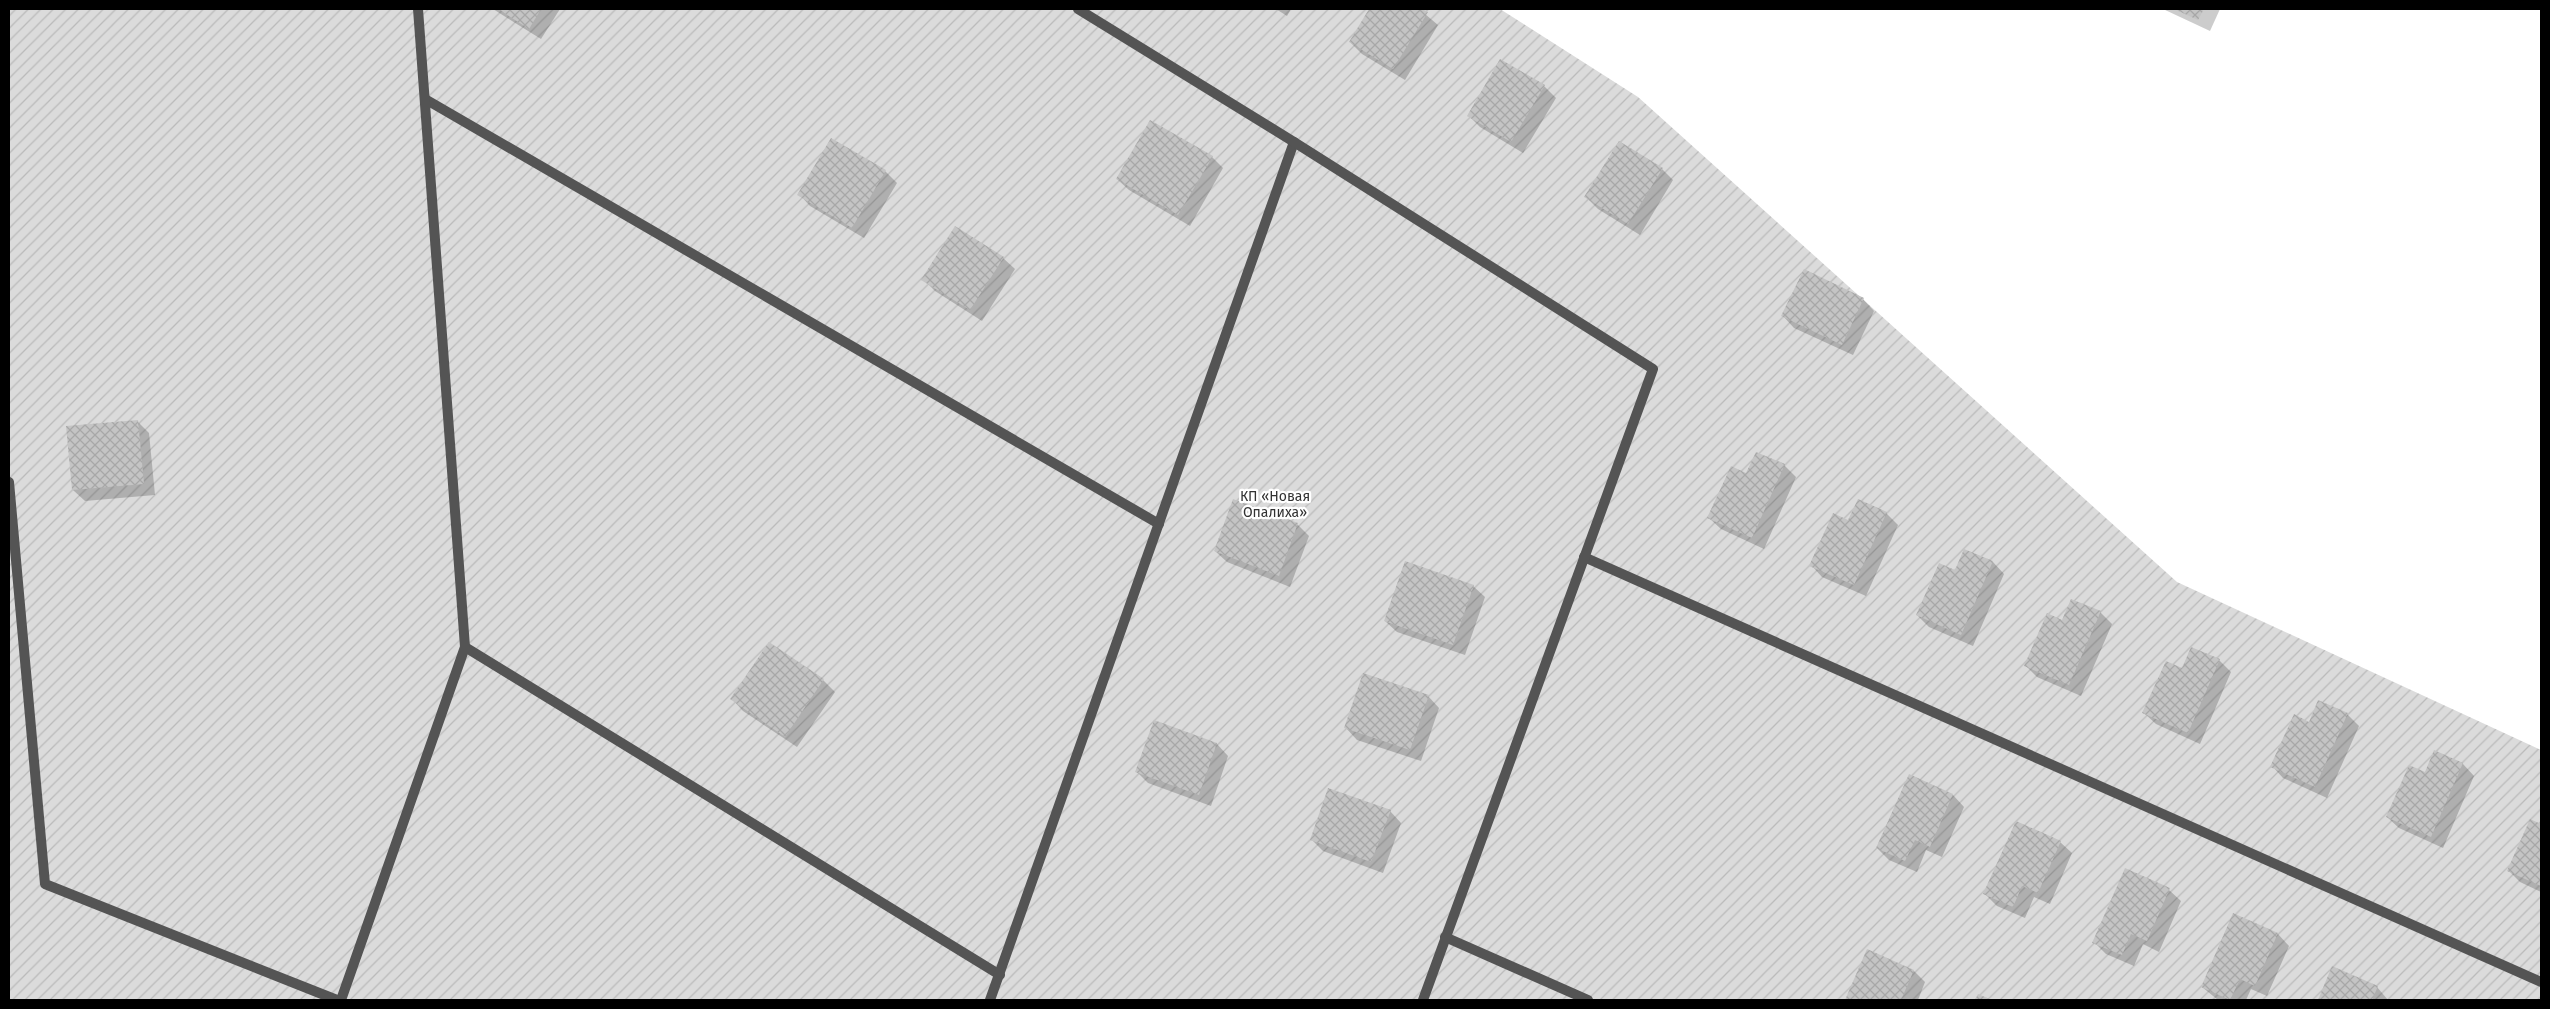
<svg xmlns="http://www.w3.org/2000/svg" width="2550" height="1009" viewBox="0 0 2550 1009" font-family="'Fira Sans',sans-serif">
	<defs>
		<pattern id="garden-furrows" width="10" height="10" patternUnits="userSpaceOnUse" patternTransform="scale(1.25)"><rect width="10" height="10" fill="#dbdbdb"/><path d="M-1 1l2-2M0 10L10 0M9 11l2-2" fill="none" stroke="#bababa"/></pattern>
		<pattern id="building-cross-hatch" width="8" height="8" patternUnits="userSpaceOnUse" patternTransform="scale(1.25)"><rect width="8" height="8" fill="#c4c4c4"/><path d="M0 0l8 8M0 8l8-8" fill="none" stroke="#a7a7a7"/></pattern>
	</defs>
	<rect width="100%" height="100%" fill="#fff"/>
	<!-- garden -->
	<path fill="url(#garden-furrows)" d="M9,9H1500L1638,97L2177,582L2541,750V1000H9Z"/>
	<!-- shadow -->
	<g fill="#0003">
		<path d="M493,9H560L541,39Z"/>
		<path d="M1276,9H1291L1287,16Z"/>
		<path d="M1370,9H1419L1438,25L1405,80L1362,54L1350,42Z"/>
		<path d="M2163,9H2220L2210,31Z"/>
		<path d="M1501,60L1544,86L1556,98L1523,153L1480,127L1468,115Z"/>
		<path d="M831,139L885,171L897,183L864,238L810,206L799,194Z"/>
		<path d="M1212,157L1223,168L1190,226L1129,190L1117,179Z"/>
		<path d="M1662,169L1673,180L1640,235L1598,209L1586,197Z"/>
		<path d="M1003,258L1015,269L982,321L935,291L923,279Z"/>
		<path d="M1863,299L1874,311L1853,355L1794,328L1783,316Z"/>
		<path d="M137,421L149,433L155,495L85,501L73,490Z"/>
		<path d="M1756,453L1784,465L1796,477L1764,549L1721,529L1709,518L1747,474Z"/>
		<path d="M1886,513L1898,525L1866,596L1822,577L1811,565Z"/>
		<path d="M1297,524L1309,536L1290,587L1227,562L1215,551Z"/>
		<path d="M1964,550L1993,562L2004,574L1973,646L1929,627L1917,615L1955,572Z"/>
		<path d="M1473,586L1485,597L1465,655L1397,632L1385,621Z"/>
		<path d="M2100,612L2112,624L2081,696L2037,677L2025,665L2063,622Z"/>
		<path d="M2191,648L2219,660L2231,672L2200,744L2156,724L2144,713L2182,670Z"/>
		<path d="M823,680L835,692L797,747L743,711L732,699Z"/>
		<path d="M1428,696L1439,708L1421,761L1357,740L1346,728Z"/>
		<path d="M2347,714L2359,726L2327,798L2283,778L2272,766L2310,723Z"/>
		<path d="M1155,721L1217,744L1228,756L1211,806L1148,783L1136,771Z"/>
		<path d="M2435,752L2463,764L2474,776L2443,848L2399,828L2387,817L2425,773Z"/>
		<path d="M1909,776L1953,795L1964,807L1942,857L1926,850L1917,872L1889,860L1877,848Z"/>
		<path d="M1390,811L1401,823L1383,873L1323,851L1311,839Z"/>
		<path d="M2531,820L2541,825V892L2520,882L2509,871Z"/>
		<path d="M2060,842L2072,853L2050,904L2034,897L2025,918L1997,906L1985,894Z"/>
		<path d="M2169,890L2181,901L2159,952L2143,944L2134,966L2106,954L2094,942Z"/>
		<path d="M2234,915L2278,934L2289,946L2267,996L2251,989L2246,1000H2218L2202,987Z"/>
		<path d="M1868,951L1914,971L1925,982L1918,1000H1846Z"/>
		<path d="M2333,968L2377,987L2388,1000H2319Z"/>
	</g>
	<!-- building -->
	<g fill="url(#building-cross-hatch)">
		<path d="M498,9H541L529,29Z"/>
		<path d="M1369,9H1422L1428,12L1393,69L1349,42Z"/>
		<path d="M2174,9H2204L2198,20Z"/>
		<path d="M1500,59L1545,85L1511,142L1467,116Z"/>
		<path d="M1150,120L1213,156L1178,215L1116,179Z"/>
		<path d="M831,138L886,170L852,228L797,195Z"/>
		<path d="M1619,141L1663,168L1628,224L1584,197Z"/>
		<path d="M955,226L1004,257L970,310L921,280Z"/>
		<path d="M1804,269L1864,298L1842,345L1781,316Z"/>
		<path d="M138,420L144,484L72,490L66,426Z"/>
		<path d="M1756,452L1785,464L1752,538L1707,518L1731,466L1746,473Z"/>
		<path d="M1233,499L1298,523L1279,576L1214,551Z"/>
		<path d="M1858,499L1887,512L1854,585L1809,566L1833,513L1848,520Z"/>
		<path d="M1964,549L1993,561L1961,635L1916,615L1939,563L1955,570Z"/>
		<path d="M1405,561L1474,585L1453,645L1384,621Z"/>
		<path d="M2071,599L2101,611L2069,685L2024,666L2047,613L2062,620Z"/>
		<path d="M769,642L824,679L785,737L730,699Z"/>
		<path d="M2191,647L2220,659L2188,733L2142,713L2166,661L2182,668Z"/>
		<path d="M1363,673L1429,695L1410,750L1344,728Z"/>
		<path d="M2318,700L2348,713L2315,787L2270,767L2294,714L2309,722Z"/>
		<path d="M1154,720L1217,743L1199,795L1135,772Z"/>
		<path d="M2434,750L2463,763L2431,837L2386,817L2409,765L2425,772Z"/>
		<path d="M1909,774L1953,794L1930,847L1915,840L1905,861L1876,848Z"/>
		<path d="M1328,788L1391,810L1371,862L1310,840Z"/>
		<path d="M2530,819L2541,824V886L2507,871Z"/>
		<path d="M2016,821L2061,841L2038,893L2022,886L2013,907L1983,894Z"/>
		<path d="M2125,868L2170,888L2147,941L2131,934L2122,955L2092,943Z"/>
		<path d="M2233,913L2278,933L2255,986L2240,979L2230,1000L2201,987Z"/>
		<path d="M1867,949L1914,970L1901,1000H1845Z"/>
		<path d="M2332,966L2378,986L2372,1000H2318Z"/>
		<path d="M1978,994L1992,1000H1975Z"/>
	</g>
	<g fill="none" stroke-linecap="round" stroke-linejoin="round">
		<!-- lane -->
		<g stroke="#545454" stroke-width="10">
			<path d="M425,99L1159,524"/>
			<path d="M1584,557L2541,982"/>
			<path d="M465,647L1000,975"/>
			<path d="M1445,937L1588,1000"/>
			<path d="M341,1000L465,647L418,9"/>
			<path d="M990,1000L1294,142"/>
		</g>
		<!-- street -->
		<g stroke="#545454" stroke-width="10">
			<path d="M1078,9L1294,142L1653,369L1423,1000"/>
			<path d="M9,482L45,884L337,1000"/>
		</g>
	</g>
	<g text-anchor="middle" stroke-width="4.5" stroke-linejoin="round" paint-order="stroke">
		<!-- park labels -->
		<g font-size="14" fill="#323232" stroke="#fff">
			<text x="1275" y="501">КП «Новая<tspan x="1275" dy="16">Опалиха»</tspan></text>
		</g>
	</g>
	<!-- border -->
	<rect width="2550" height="1009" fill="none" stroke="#000000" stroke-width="20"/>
</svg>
